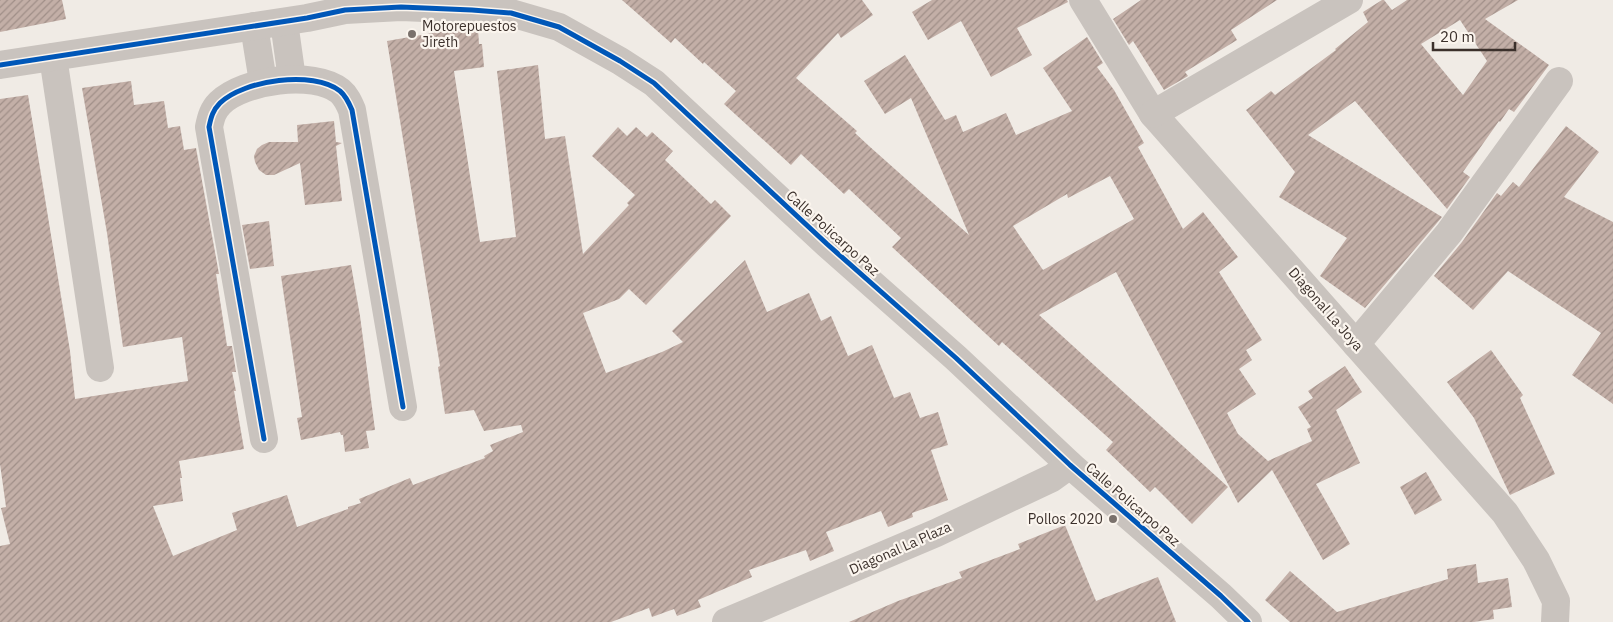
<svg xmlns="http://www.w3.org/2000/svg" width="1613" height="622" viewBox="0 0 1613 622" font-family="'IBM Plex Sans',sans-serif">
	<defs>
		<pattern id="building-hatch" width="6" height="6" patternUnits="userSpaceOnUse" patternTransform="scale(1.25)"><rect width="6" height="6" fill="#c3afa7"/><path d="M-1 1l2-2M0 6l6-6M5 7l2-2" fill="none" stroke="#a08f88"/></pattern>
	</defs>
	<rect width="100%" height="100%" fill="#f0ebe5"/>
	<!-- building -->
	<g fill="url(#building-hatch)" fill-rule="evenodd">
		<path d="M0,0H62L66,19L0,32Z"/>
		<path d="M622,0H862L873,15L841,38L838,33L796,78L857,131L855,133L869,146L969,235L911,98L885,114L864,81L905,55L945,120L956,115L963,132L1006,113L1016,135L1072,111L1043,68L1087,37L1103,63L1097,67L1114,90L1144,143L1138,147L1183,229L1203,212L1238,257L1219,272L1262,340L1246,350L1252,360L1239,369L1256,394L1227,413L1238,434L1268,461L1312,441L1307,429L1311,427L1298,407L1313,398L1308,391L1345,366L1362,392L1336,410L1360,463L1316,484L1350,544L1323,560L1272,470L1238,503L1116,272L1039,315L1228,487L1192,524L1155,487L1150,492L1106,450L1113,442L1002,342L999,346L892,247L901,238L849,189L844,194L801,154L791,165L724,104L736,91L704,62L703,64L675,38L671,43ZM1110,176L1134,219L1043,270L1013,226L1067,194L1068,198Z"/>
		<path d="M932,0H1067L1068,2L1017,28L1032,55L991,77L961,21L928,40L912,12Z"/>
		<path d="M1141,0H1277L1231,30L1237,40L1185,72L1188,76L1164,90L1133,41L1129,45L1113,19Z"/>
		<path d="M1382,0H1384L1392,10L1407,0H1518L1485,19L1549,65L1514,112L1509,109L1500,122L1499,121L1463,172L1470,177L1447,209L1355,101L1308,135L1442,217L1365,308L1320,276L1347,238L1279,197L1295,172L1246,110L1271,91L1275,95L1336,50L1335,49L1368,22L1363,12ZM1460,20L1487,61L1463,95L1421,44Z"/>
		<path d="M478,28L479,44H482L484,67L454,71L480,242L516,237L497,71L538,65L545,139L565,136L583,254L629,205L627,203L635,195L592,156L618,127L627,136L636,127L647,137L652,132L673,151L665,160L711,204L715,200L731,216L646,305L629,289L619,299L583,313L606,373L662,352L683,342L672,331L745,260L767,312L809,293L821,321L831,316L848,356L872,345L894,398L910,392L920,418L938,412L948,445L931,450L948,500L912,513L913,517L888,527L881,511L826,532L834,551L810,561L806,550L749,570L752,577L698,600L701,607L677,616L674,609L652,617L649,608L611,622H0V546L10,544L1,508L6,507L0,464V99L28,95L70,351L75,399L188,381L182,337L123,347L107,233L82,88L131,81L134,105L164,101L168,128L180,126L184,150L196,148L219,274H216L227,346H232L236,372H232L236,391H234L244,449L179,461L182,478H180L183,501L153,506L173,556L237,530L232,513L287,495L297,527L348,509V507L361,503L359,499L410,478L413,485L485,458L484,456L493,451L490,445L523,432L521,425L484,431L474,410L445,414L438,367L440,366L387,41L438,32L437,31Z"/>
		<path d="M334,121L336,142L342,143L336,146L342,201L305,205L300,163L274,175H266L259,170L255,162L254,156L257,149L262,145L269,142H298L297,125Z"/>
		<path d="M1566,126L1599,152L1564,197L1613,222V404L1572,375L1601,333L1508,271L1473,310L1434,276L1462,242L1497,193L1501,196L1513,182L1519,187Z"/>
		<path d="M269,221L274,266L250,269L242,225Z"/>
		<path d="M351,265L360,316L375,430L366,431L369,448L345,452L343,435H341L340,432L301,440L297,418L302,417L281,276Z"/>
		<path d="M1491,350L1523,395L1520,398L1555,474L1510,495L1474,418L1447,382Z"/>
		<path d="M1426,472L1442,500L1415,515L1400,487Z"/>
		<path d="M1065,525L1096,601L1158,577L1176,622H849L898,601L962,578L959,572L1020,549L1018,544Z"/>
		<path d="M1476,564L1478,583L1508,578L1512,607L1493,610L1494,619L1474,622H1290L1265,600L1290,571L1337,612L1448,579L1447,569Z"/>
	</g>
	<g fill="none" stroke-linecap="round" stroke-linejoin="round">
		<!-- minor -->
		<g stroke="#c9c3be" stroke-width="28">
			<path d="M1083,0L1153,114L1505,513L1536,560L1556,601L1555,622"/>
			<path d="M284,22L292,79"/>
			<path d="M254,26L263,82"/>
			<path d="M53,57L100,368"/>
			<path d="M0,65L307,18L345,10L401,7L472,10L511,13L559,27L620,61L654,83L827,244L956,358L1070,465L1221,596L1248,622"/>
			<path d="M1153,114L1349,0"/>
			<path d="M1356,344L1449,233L1559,81"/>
			<path d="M264,439L209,127C211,117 213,110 220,103C244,80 313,70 340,91C346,96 349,103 352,110L403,407"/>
			<path d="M726,622L936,533L1052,478L1070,465"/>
		</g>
		<defs>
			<g id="cycleway">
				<path d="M0,65L307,18L345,10L401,7L472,10L511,13L559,27L620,61L654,83L827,244L956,358L1070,465L1221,596L1248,622"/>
				<path d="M264,439L209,127C211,117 213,110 220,103C244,80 313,70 340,91C346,96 349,103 352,110L403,407"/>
			</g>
		</defs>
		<!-- cycleway casing -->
		<use href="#cycleway" stroke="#fbf5ee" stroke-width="8"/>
		<!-- cycleway -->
		<use href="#cycleway" stroke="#0057b8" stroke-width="5"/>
	</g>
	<!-- markers -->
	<g fill="#7a716c" stroke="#fbf5ee" stroke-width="2">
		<circle cx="412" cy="34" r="5"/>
		<circle cx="1113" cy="519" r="5"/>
	</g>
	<g text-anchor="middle" stroke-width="4.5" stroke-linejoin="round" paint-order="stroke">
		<!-- poi labels -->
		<g font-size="14" fill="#3b302b" stroke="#fbf5ee" text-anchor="start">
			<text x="422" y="31">Motorepuestos<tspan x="422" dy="16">Jireth</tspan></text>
			<text x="1103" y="524" text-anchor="end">Pollos 2020</text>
		</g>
		<!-- street labels -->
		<g font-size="14" fill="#3b302b" stroke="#fbf5ee">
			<text transform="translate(833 233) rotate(42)" y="5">Calle Policarpo Paz</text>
			<text transform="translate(1326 309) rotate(49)" y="5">Diagonal La Joya</text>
			<text transform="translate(1133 504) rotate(41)" y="5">Calle Policarpo Paz</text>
			<text transform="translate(900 548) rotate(-24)" y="5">Diagonal La Plaza</text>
		</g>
	</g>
	<!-- scale -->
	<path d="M1433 42v8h82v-8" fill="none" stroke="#3b302b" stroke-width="2.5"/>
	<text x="1440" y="42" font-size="15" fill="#3b302b" stroke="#fbf5ee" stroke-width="4" paint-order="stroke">20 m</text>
</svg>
